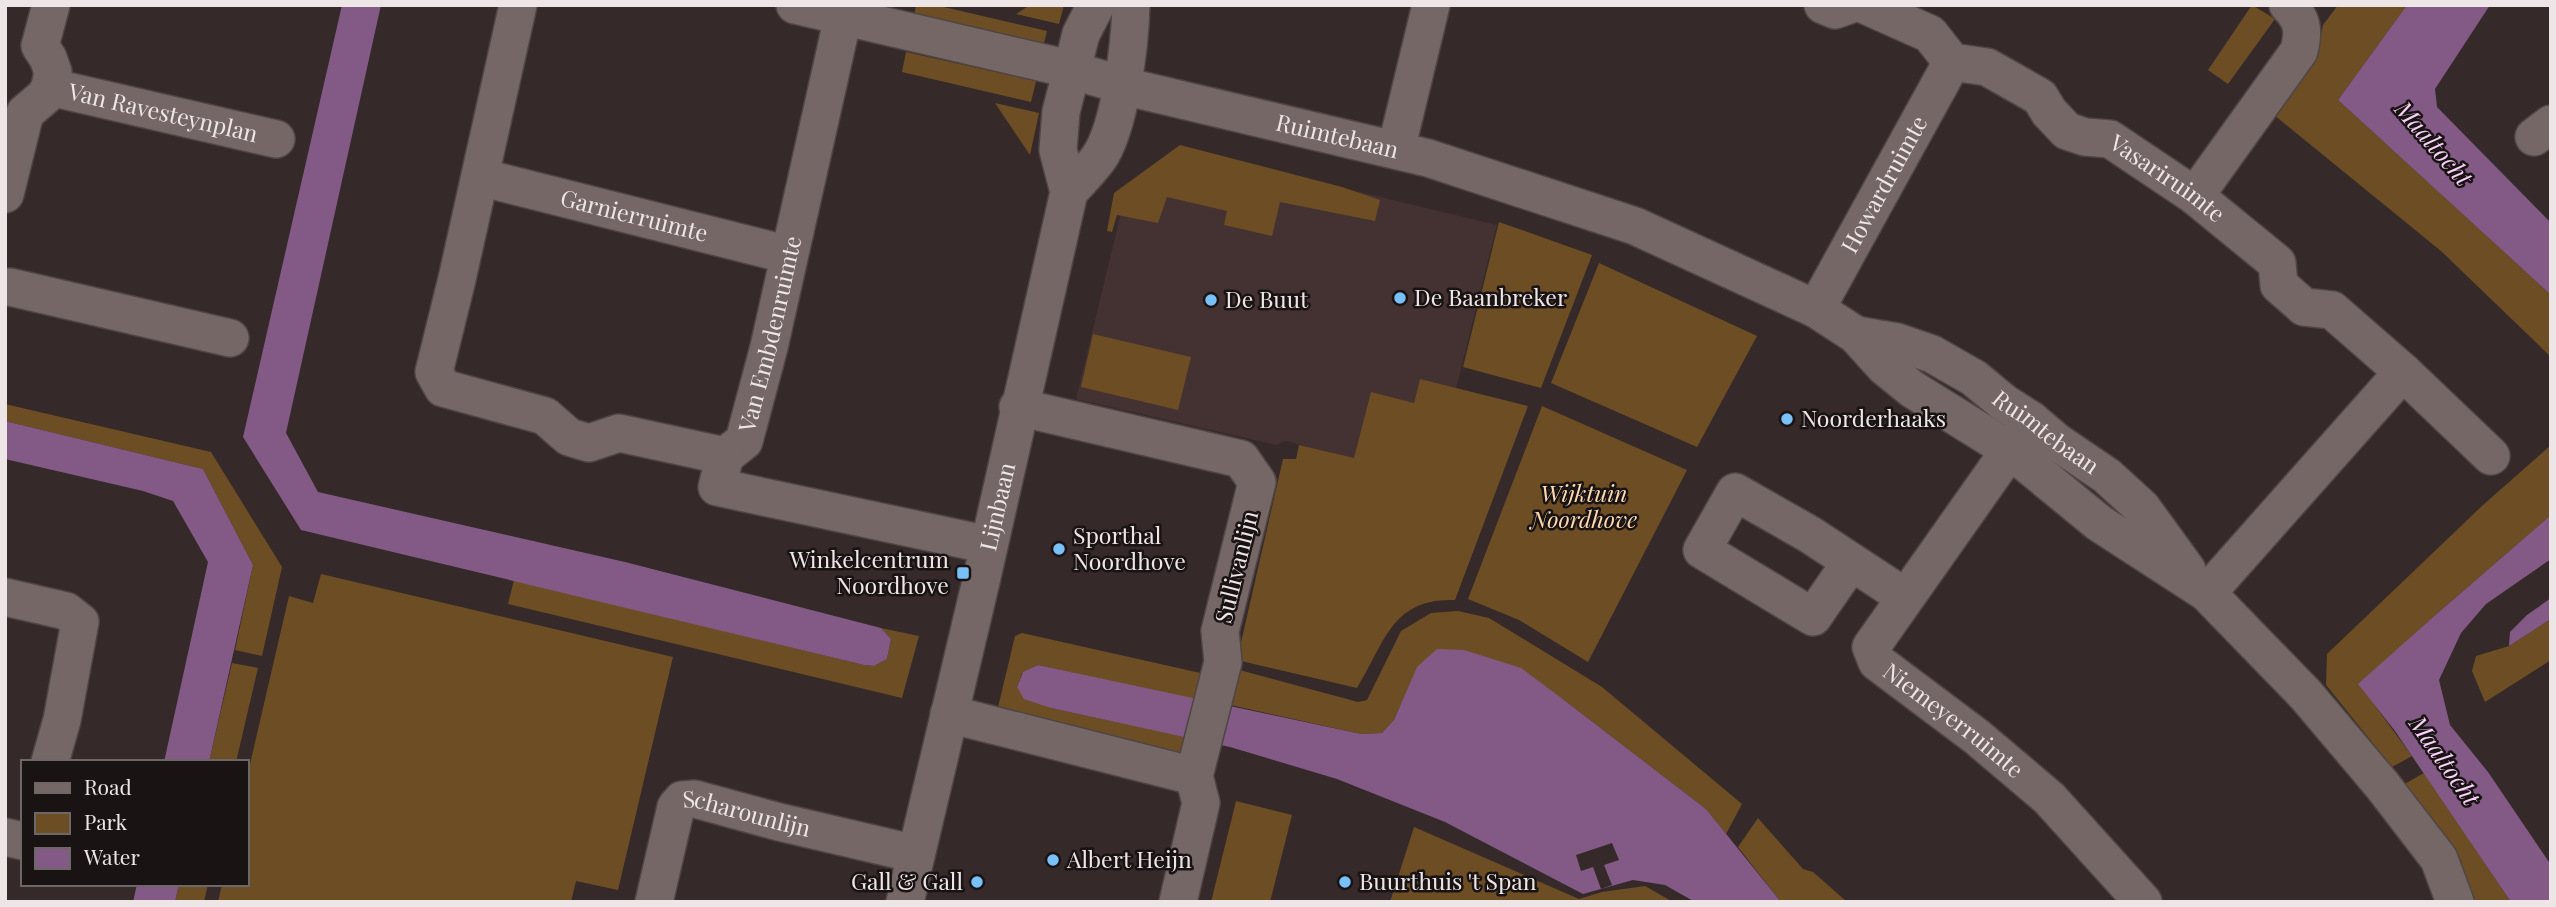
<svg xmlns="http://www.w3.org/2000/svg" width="2556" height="907" viewBox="0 0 2556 907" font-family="'Playfair Display',serif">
	<rect width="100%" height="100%" fill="#352929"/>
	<!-- built -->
	<path fill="#443131" d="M1193,152L1497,225L1456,389L1420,380L1414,403L1354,459L1286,441L1276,445L1076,399L1124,200Z"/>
	<!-- green -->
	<g fill="#6d4e24">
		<path d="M916,5H935L1047,31L1042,51L913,21Z"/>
		<path d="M1030,5H1064L1059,24L1016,14Z"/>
		<path d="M2252,5L2275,19L2228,84L2208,70Z"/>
		<path d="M2338,5H2407L2338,100L2551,295V357L2441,251L2274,115L2318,52L2323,25Z"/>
		<path d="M906,52L1036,81L1031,102L902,72Z"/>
		<path d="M995,103L1039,113L1030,155Z"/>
		<path d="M1180,145L1342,187L1380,200L1375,221L1280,202L1272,236L1224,225L1227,211L1167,197L1158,223L1117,215L1112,232L1107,231L1114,193Z"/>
		<path d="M1499,222L1592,255L1541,388L1463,367Z"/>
		<path d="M1599,263L1757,336L1697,447L1551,383Z"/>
		<path d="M1093,334L1191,357L1178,410L1081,387Z"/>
		<path d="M1420,379L1528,406L1455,600C1391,598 1385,643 1357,688L1237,660L1283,459H1296L1299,445L1354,458L1371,392L1414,403Z"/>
		<path d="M5,404L211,452L282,567L262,656L235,650L253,565L203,469L5,421Z"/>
		<path d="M1542,406L1687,470L1588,662L1519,620L1468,599Z"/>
		<path d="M2551,445V515L2432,618L2359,684L2412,756L2392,767L2326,685L2327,654L2483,505Z"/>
		<path d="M321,574L673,657L618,890L576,881L571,902H218L222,884H247V777L289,596L313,603Z"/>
		<path d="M514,580L864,665L874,666L887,659L891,639L881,628L919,636L902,698L508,604Z"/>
		<path d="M1458,611L1489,618L1602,687L1742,804L1726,834L1706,809L1564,700L1418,666L1394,720L1382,733L1361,734L1226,704L1232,668L1358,702L1367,700L1401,631L1431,613Z"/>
		<path d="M2551,619V660L2485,702L2472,671L2476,656L2509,646Z"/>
		<path d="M1022,633L1205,674L1199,701L1038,665L1022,673L1017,687L1051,708L1191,738L1186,752L1167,763L996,716L1015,636Z"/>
		<path d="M232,663L258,668L236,762H209Z"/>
		<path d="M2424,773L2511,902H2471L2401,786Z"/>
		<path d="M1236,801L1292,815L1270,902H1211Z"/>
		<path d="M1758,818L1803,869L1813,872L1847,902H1781L1738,847Z"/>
		<path d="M1414,827L1579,899L1602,892L1645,886L1673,902H1390Z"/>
		<path d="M179,884H208L204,902H175Z"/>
	</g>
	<!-- water -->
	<g fill="#835a85">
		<path d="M342,5H381L286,433L318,492L625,562L881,628L891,639L887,659L874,666L864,665L301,530L243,437Z"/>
		<path d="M2407,5H2490L2435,89L2437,107L2551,223V295L2338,100Z"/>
		<path d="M5,421L203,469L253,565L209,762H164L208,562L173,501L143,491L5,459Z"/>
		<path d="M2551,515V559L2486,604L2461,633L2439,680L2450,725L2488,772L2551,865V902H2511L2395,731L2358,684L2432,618Z"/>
		<path d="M2551,598V619L2509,646L2510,632L2527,615Z"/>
		<path d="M1437,649L1464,650L1521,668L1564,700L1706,809L1781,902H1695L1665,885L1633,880L1583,894L1445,822L1337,779L1230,747L1051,708L1024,699L1017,687L1023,672L1038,665L1361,734L1382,733L1394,720L1417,667Z"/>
		<path d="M137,884H179L175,902H133Z"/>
	</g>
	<!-- pier -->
	<path fill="#352929" d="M1612,843L1619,860L1604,865L1612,885L1601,889L1593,867L1581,871L1576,855Z"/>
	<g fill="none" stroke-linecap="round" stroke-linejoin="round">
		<defs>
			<g id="minor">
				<path id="s1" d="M518,5L457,279L434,372L443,388L545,416L569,437L589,443L619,433L725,456L744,441L769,347L843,17"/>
				<path id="s2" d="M795,5L1057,66L1136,89L1428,158L1635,226L1816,309L1856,335L1885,367L1912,389L2010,450L2099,523L2207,593L2306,695L2382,785L2439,859L2455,902"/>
				<path d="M1823,5L1835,10L1849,5"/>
				<path id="s3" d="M1865,5L1930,34L1952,62L1987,67L2040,97L2049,112L2067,131L2085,137L2110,139L2195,196L2277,263L2279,285L2304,307L2332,310L2403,372L2207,593"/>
				<path id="s4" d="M50,87L276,139"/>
				<path d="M2534,137L2551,124"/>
				<path d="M1396,150L1431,5"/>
				<path id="s5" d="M480,177L789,255"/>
				<path d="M1069,192C1078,182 1089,171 1098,159C1120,129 1130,44 1131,5"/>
				<path d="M5,194L25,113L45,96L50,87L53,72L48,58L40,46L51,5"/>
				<path d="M2195,196L2299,51C2304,31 2303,20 2288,5"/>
				<path d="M10,287L230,338"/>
				<path id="s6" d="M1816,309L1952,62"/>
				<path id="s7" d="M1856,335L1897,342L1932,354L1974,378L2003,402L2031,420L2057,442L2107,476L2142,508L2187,570"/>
				<path d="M2403,372L2491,456"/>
				<path d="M1018,407L1241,459L1257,482L1220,631L1223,662L1194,776L1201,803L1178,902"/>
				<path id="s8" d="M2031,420L1871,647L1877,662L1977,737L2049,798L2143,902"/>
				<path d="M725,456L717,487L989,545"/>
				<path d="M1851,562L1813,617L1702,550L1735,492L1809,534L1905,597"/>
				<path d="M5,597L66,611L80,622L62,720L50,762"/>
				<path d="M949,714L1194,776"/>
				<path d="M5,837L23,841"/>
				<path id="s9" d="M654,902L676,807L682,800L695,799L779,822L916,854"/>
				<path id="s10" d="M905,902L982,577L1069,192L1058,150L1061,112L1081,34L1096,5"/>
			</g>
		</defs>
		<!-- minor casing -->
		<use href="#minor" stroke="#4f4545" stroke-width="40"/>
		<!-- minor -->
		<use href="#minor" stroke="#766767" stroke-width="37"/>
	</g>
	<!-- markers -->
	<g fill="#79bff8" stroke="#191313" stroke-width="2.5">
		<circle cx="1400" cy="298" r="7"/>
		<circle cx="1211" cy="300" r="7"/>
		<circle cx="1787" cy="419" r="7"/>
		<circle cx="1059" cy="549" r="7"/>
		<rect x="956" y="566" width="14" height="14" rx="3.5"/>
		<circle cx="1053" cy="860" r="7"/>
		<circle cx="977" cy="882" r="7"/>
		<circle cx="1345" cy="882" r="7"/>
	</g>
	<g text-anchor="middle" stroke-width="5" stroke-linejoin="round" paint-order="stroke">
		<!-- street labels -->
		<g font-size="23" fill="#eee6e6" stroke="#191313">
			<text dy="8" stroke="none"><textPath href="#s4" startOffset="116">Van Ravesteynplan</textPath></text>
			<text dy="8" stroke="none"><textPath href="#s2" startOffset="558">Ruimtebaan</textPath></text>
			<text dy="8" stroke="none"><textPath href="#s3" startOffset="360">Vasariruimte</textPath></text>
			<text dy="8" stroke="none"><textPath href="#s6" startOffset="142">Howardruimte</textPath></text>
			<text dy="8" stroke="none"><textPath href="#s5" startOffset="159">Garnierruimte</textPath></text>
			<text dy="8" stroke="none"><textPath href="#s1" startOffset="828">Van Embdenruimte</textPath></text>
			<text dy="8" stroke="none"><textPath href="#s7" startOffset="217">Ruimtebaan</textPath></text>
			<text dy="8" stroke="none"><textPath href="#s10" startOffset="406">Lijnbaan</textPath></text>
			<text transform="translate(1237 567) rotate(-76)" y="8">Sullivanlijn</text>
			<text dy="8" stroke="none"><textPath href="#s8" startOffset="390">Niemeyerruimte</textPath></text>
			<text dy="8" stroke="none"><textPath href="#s9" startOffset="173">Scharounlijn</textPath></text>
		</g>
		<!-- poi labels -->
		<g font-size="23" fill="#eee6e6" stroke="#191313" text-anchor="start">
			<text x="1414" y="306">De Baanbreker</text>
			<text x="1225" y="308">De Buut</text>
			<text x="1801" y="427">Noorderhaaks</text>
			<text x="1073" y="544">Sporthal<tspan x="1073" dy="26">Noordhove</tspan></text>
			<text x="949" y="568" text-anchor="end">Winkelcentrum<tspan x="949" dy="26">Noordhove</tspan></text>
			<text x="1067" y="868">Albert Heijn</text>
			<text x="963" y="890" text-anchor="end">Gall &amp; Gall</text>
			<text x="1359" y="890">Buurthuis 't Span</text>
		</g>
		<!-- park labels -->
		<g font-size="23" font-style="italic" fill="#fcd9af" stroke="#191313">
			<text x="1584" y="502">Wijktuin<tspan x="1584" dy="26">Noordhove</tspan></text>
		</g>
		<!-- water labels -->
		<g font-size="24" font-style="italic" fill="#f8d1f9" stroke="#191313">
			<text transform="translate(2433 144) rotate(49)" y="8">Maaltocht</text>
			<text transform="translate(2444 761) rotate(55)" y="8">Maaltocht</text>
		</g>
	</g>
	<!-- border -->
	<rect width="2556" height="907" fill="none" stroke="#eee6e6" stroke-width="14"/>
	<!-- legend -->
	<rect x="21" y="760" width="228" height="126" fill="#191313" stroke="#6e6767" stroke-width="2"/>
	<rect x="35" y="783" width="35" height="10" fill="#766767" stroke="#6e6767" stroke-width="2"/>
	<text x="84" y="795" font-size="21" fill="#eee6e6">Road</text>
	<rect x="35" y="813" width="35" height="21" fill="#6d4e24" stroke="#6e6767" stroke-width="2"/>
	<text x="84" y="830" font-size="21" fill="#eee6e6">Park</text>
	<rect x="35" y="848" width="35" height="21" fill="#835a85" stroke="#6e6767" stroke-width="2"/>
	<text x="84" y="865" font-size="21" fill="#eee6e6">Water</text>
</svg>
